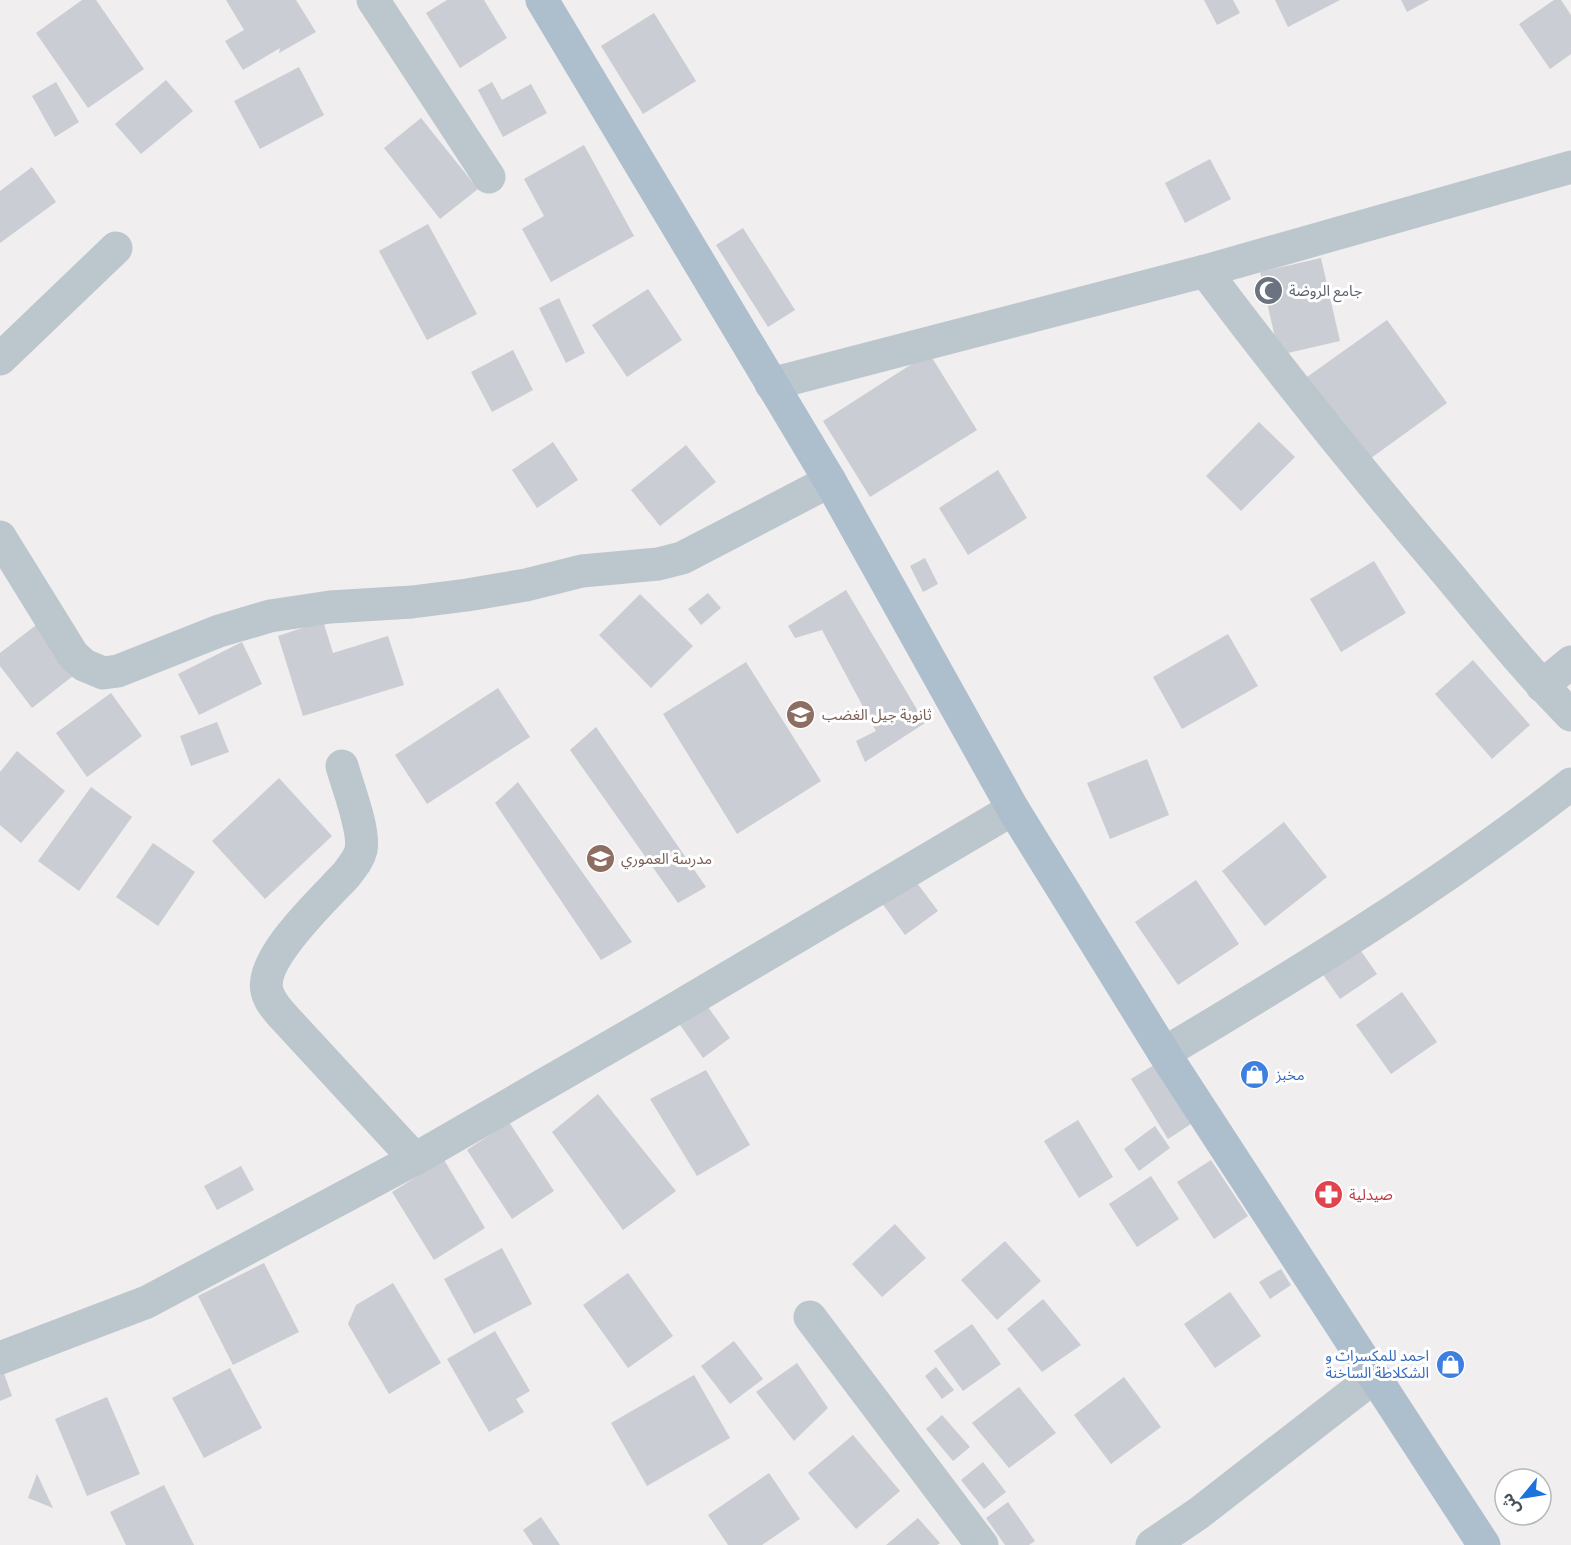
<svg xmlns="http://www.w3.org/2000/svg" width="1571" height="1545" viewBox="0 0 1571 1545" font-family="Signika,'Noto Sans Arabic',sans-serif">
	<rect width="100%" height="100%" fill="#f0eeee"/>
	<!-- building -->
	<g fill="#cacdd3">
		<path d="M82,0H96L144,69L88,108L36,33Z"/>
		<path d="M226,0H296L316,32L279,53L280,48L243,70L225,41L244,30Z"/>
		<path d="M447,0H484L507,38L460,68L426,13Z"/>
		<path d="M1204,0H1233L1240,13L1217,25Z"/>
		<path d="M1275,0H1340L1288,27Z"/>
		<path d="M1401,0H1429L1407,12Z"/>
		<path d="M1554,0H1561L1571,15V54L1550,69L1519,24Z"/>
		<path d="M654,13L696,81L643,114L601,46Z"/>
		<path d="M299,67L324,115L260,149L234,101Z"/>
		<path d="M166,80L193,111L141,154L115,124Z"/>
		<path d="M56,82L79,122L55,137L32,96Z"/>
		<path d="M492,82L502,100L531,84L547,113L503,137L478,90Z"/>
		<path d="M421,118L478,189L440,219L384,148Z"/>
		<path d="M584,145L634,236L551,282L522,229L544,216L524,179Z"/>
		<path d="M1210,159L1231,199L1185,223L1165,183Z"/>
		<path d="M32,167L56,202L0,243V191Z"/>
		<path d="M428,224L477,314L427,340L379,251Z"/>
		<path d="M743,228L795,310L768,327L716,245Z"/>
		<path d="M1321,258L1340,341L1279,355L1260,272Z"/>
		<path d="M648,289L682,340L627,377L592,325Z"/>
		<path d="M559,298L585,353L566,363L539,308Z"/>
		<path d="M1387,320L1447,403L1367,461L1307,377Z"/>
		<path d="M513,350L533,390L492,412L471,372Z"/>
		<path d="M929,353L977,430L870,497L823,421Z"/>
		<path d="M1259,422L1295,457L1241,511L1206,476Z"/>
		<path d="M553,442L578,480L537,508L512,470Z"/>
		<path d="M686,445L716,482L660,526L631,490Z"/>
		<path d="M998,470L1027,518L968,555L939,508Z"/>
		<path d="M925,558L938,584L923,592L910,566Z"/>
		<path d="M1374,561L1406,613L1341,652L1310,599Z"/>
		<path d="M846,590L925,723L865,762L856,741L876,731L822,630L795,638L788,626Z"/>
		<path d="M708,593L721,608L701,625L688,609Z"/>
		<path d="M640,594L693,646L651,688L599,635Z"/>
		<path d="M323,621L333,653L388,636L404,685L303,716L278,636Z"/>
		<path d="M40,622L78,672L32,708L0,666V653Z"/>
		<path d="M1228,634L1258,686L1182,729L1153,677Z"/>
		<path d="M242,642L262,684L199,715L178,674Z"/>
		<path d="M1473,660L1530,725L1492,759L1435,694Z"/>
		<path d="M746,662L821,781L737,834L663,714Z"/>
		<path d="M498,688L530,737L427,804L395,755Z"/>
		<path d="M111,693L142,736L87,777L56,733Z"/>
		<path d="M217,722L229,752L191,766L180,736Z"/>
		<path d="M596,727L706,887L678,903L570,750Z"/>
		<path d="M17,751L65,791L21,843L0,825V772Z"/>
		<path d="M1147,759L1169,815L1110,839L1087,783Z"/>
		<path d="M279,778L332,836L265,899L212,841Z"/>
		<path d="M518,782L632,942L601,960L495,803Z"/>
		<path d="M91,787L132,817L79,891L38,861Z"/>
		<path d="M1284,822L1327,877L1265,926L1222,871Z"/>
		<path d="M153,843L195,872L158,926L116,897Z"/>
		<path d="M911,875L938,911L905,935L879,899Z"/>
		<path d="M1196,880L1239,944L1178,985L1135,922Z"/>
		<path d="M1354,941L1377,974L1340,999L1317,966Z"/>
		<path d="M1402,992L1437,1042L1391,1074L1356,1025Z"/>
		<path d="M703,1000L730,1038L703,1058L676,1019Z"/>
		<path d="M1154,1065L1191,1124L1168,1139L1131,1079Z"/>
		<path d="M706,1070L750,1145L697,1176L650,1099Z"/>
		<path d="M598,1094L676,1191L623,1230L552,1132Z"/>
		<path d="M1078,1120L1113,1177L1079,1198L1044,1141Z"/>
		<path d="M509,1122L554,1191L512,1219L467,1150Z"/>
		<path d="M1155,1126L1170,1148L1139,1171L1124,1149Z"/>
		<path d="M444,1160L485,1228L434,1260L392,1192Z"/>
		<path d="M1211,1160L1248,1216L1214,1239L1177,1182Z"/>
		<path d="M241,1166L254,1190L217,1210L204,1186Z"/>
		<path d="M1151,1176L1179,1219L1137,1247L1109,1204Z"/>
		<path d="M895,1224L926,1258L882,1297L852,1264Z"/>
		<path d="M1005,1241L1041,1281L997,1320L961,1280Z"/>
		<path d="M502,1248L532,1304L474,1334L444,1279Z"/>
		<path d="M264,1263L299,1332L233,1365L198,1296Z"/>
		<path d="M1281,1269L1291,1285L1270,1299L1259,1282Z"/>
		<path d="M628,1273L673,1336L628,1368L583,1305Z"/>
		<path d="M393,1283L441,1363L389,1394L348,1324L356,1305Z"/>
		<path d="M1230,1292L1261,1336L1215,1368L1184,1324Z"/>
		<path d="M1043,1299L1081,1345L1042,1372L1007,1329Z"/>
		<path d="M972,1324L1001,1364L963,1391L934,1351Z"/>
		<path d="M495,1331L530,1391L516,1399L524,1412L489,1432L447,1359Z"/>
		<path d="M734,1341L763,1379L730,1404L701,1366Z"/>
		<path d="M797,1363L828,1408L794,1441L756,1392Z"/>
		<path d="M936,1367L954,1390L942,1399L925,1376Z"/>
		<path d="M2,1368L12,1396L0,1401V1369Z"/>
		<path d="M230,1368L262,1428L204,1458L172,1398Z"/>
		<path d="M694,1375L730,1438L647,1486L611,1423Z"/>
		<path d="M1124,1377L1161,1427L1111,1464L1074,1415Z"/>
		<path d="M1019,1387L1056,1433L1009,1468L972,1423Z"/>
		<path d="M107,1397L140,1474L87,1496L55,1419Z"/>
		<path d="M942,1415L970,1447L953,1461L926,1429Z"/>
		<path d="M853,1435L900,1491L856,1529L808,1473Z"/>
		<path d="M983,1462L1006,1492L984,1509L961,1480Z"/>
		<path d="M769,1473L800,1519L762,1545H728L708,1515Z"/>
		<path d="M37,1474L53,1508L28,1498Z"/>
		<path d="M164,1485L194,1545H126L110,1512Z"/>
		<path d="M1008,1502L1035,1541L1029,1545H1005L986,1518Z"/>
		<path d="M541,1517L560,1545H533L523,1530Z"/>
		<path d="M918,1518L940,1543L937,1545H886Z"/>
	</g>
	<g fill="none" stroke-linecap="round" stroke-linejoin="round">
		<!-- minor -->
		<g stroke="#bcc6cd" stroke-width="33">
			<path d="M373,0L489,177"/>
			<path d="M1205,271C1281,372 1360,471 1442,567C1484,617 1525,669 1571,715"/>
			<path d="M0,359L116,248"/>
			<path d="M771,384L1205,271L1571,167"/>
			<path d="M0,537L73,655L84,665L103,673L118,671L219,631L270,616L330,607L412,602L467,595L526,585L582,571L658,564L682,558L830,481"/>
			<path d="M1542,686L1571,662"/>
			<path d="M342,766C348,788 365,830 361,850C359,859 352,867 346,875C325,898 259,958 267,991C269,1000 275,1007 281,1014L415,1159"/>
			<path d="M1164,1053C1304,970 1443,884 1571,784"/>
			<path d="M810,1317L982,1545"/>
			<path d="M0,1358L147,1302L415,1159L651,1023L1013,809"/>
			<path d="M1152,1545L1199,1513L1374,1377"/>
		</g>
		<!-- major -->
		<path stroke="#adbecd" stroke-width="33" d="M542,0L830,481L1013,809L1164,1053L1484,1545"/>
	</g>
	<!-- icons -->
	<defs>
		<symbol id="mosque-disc" viewBox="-11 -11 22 22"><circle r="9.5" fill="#6b7280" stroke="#fff"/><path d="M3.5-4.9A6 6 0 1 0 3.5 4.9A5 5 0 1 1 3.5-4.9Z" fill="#fff"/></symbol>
		<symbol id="school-disc" viewBox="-11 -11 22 22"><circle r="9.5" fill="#8d6e63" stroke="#fff"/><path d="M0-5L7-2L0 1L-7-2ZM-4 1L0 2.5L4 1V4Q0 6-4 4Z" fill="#fff"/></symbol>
		<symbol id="shop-disc" viewBox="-11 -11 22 22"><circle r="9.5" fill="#3f7fe0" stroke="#fff"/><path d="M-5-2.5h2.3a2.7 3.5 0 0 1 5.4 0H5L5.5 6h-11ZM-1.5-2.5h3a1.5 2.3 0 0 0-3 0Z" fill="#fff"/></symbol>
		<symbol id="pharmacy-disc" viewBox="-11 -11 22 22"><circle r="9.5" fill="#e0444e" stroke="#fff"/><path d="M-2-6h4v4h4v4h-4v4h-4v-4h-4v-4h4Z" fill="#fff"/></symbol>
	</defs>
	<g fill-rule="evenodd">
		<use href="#mosque-disc" x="1252" y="274" width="33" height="33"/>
		<use href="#school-disc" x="784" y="698" width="33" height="33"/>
		<use href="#school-disc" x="584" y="842" width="33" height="33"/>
		<use href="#shop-disc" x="1238" y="1058" width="33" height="33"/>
		<use href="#pharmacy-disc" x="1312" y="1178" width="33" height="33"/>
		<use href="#shop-disc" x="1434" y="1348" width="33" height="33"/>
	</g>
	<g text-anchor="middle" stroke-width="6" stroke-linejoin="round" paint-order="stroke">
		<!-- worship labels -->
		<g font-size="15" fill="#5b616d" stroke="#fff" text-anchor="start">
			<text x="1289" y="296">جامع الروضة</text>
		</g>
		<!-- education labels -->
		<g font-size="15" fill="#785e54" stroke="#fff" text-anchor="start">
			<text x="822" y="720">ثانوية جيل الغضب</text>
			<text x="621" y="864">مدرسة العموري</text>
		</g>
		<!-- shop labels -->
		<g font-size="15" fill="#366cbe" stroke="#fff" text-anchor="start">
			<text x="1276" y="1080">مخبز</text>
			<text x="1429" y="1361" text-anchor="end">احمد للمكسرات و<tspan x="1429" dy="17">الشكلاطة الساخنة</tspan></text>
		</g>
		<!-- health labels -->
		<g font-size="15" fill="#be3a42" stroke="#fff" text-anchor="start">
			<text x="1349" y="1200">صيدلية</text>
		</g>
	</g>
	<!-- north arrow -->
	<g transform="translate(1523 1497) rotate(240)"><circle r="28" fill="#ffffff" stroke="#b5babd" stroke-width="1.5"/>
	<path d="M0-4.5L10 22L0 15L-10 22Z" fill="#1a74de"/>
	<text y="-9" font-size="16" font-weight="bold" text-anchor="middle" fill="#46525b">ش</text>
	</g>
</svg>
